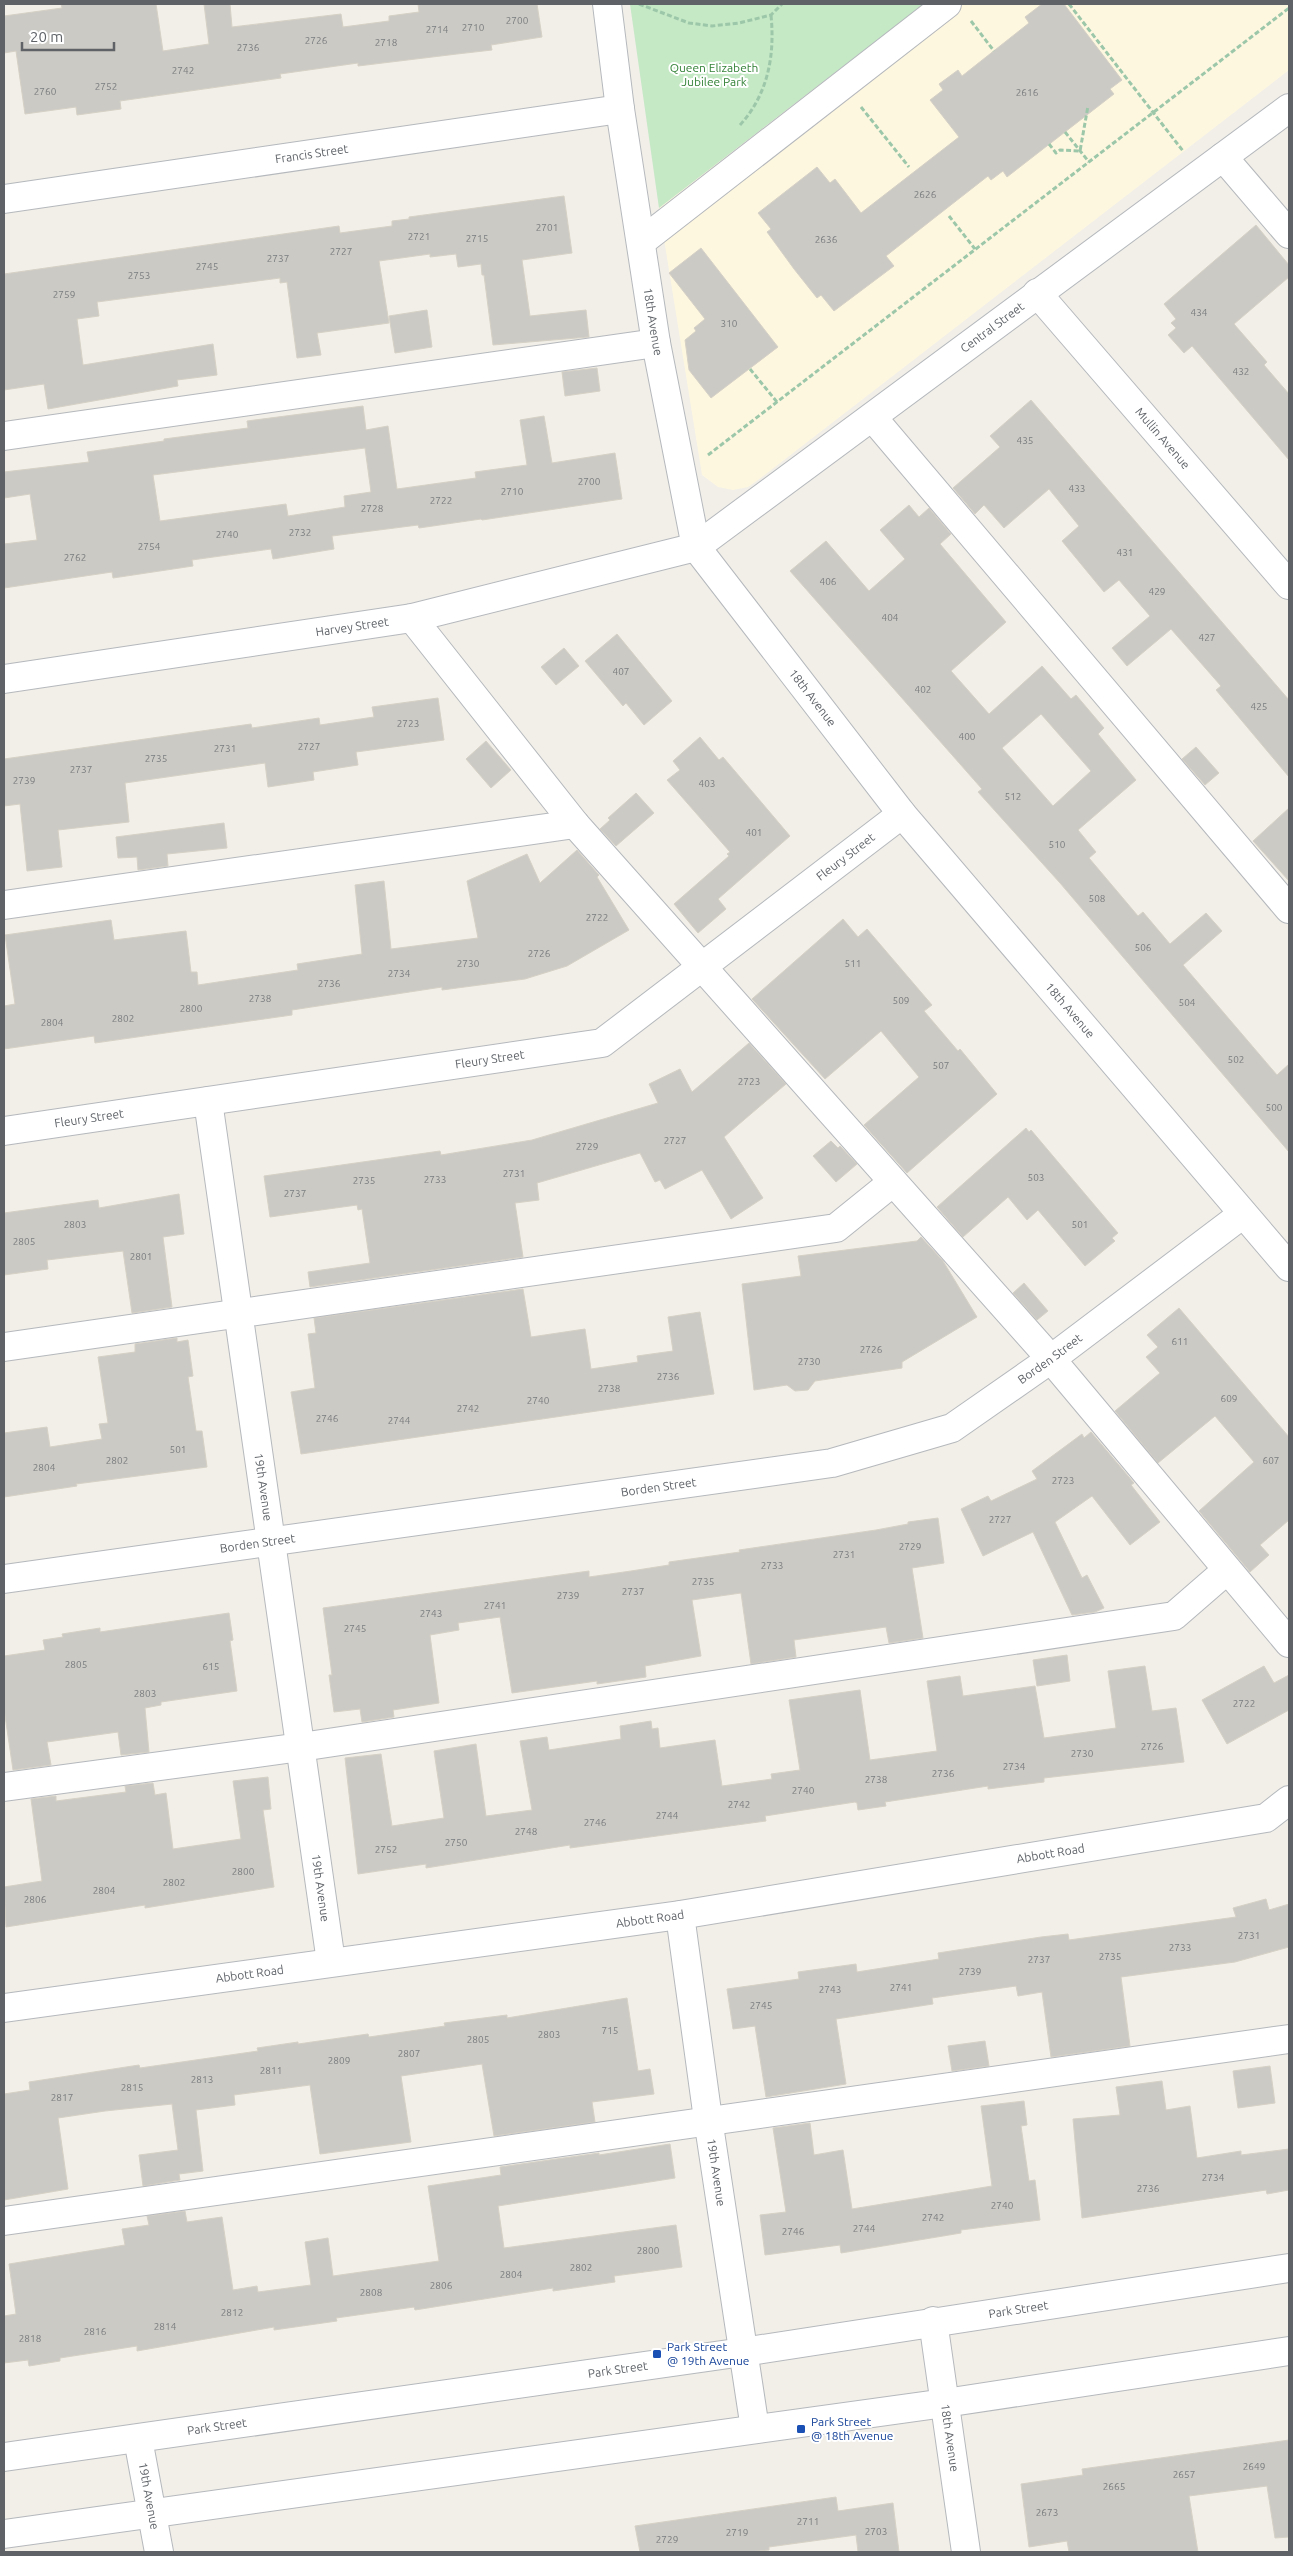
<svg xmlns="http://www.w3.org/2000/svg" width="1293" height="2556" viewBox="0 0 1293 2556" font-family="Ubuntu,sans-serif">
	<rect width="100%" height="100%" fill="#f1efe8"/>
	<!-- commercial -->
	<path fill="#fef7e0" d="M924,4H1289V70L758,480L748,487L733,490L718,487L702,475L659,208Z"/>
	<!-- green -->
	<path fill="#c5e8c5" d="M630,4H924L659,208Z"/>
	<!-- building -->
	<g fill="#cccac5" stroke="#d6d1c6" fill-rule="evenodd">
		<path d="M61,4H156L163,51L209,44L204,4H230L232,27L341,14L343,27L389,21V16L419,12L418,4H537L542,37L491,45L492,50L457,54L358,66V63L280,74L281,78L120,101L121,109L77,115L76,107L25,114L16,51L4,53V16L62,8Z"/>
		<path d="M1042,4H1064L1122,80L1110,89L1114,94L1007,177L1003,171L991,180L988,176L933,219L886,256L894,266L834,311L821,295L817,298L794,269L767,232L771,229L758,213L817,167L830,183L835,179L861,213L959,137L930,100L943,90L939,84L958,70L962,76L1029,23L1025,17Z"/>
		<path d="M564,196L572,253L522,260L530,316L586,310L589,337L493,345L484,275H482L481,264L458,267L456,254L430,257V254L379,261L389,323L317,333L321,355L297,358L287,282L280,283V278L97,302L99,316L77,319L83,365L213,344L217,375L177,380L178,386L48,409L44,384L4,390V274L339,226L340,233L392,226V221L409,219V217Z"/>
		<path d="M1256,225L1289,265V277L1234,324L1267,362L1264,365L1289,394V460L1192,346L1184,353L1168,335L1176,328L1171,323L1176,319L1164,304Z"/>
		<path d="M701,248L778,347L711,398L689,370L685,340L696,331L694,328L705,319L669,273Z"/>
		<path d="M427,310L432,347L395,353L389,316Z"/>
		<path d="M597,368L600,391L565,396L562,372Z"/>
		<path d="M1031,400L1289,700V777L1216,690L1221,686L1171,629L1127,666L1112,648L1150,616L1119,580L1104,592L1062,541L1079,526L1049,489L1004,528L984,505L975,514L953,488L1000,447L990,436Z"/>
		<path d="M363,406L366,430L388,426L397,489L476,478L475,472L527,465L520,420L544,416L552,463L615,453L622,499L482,520L481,519L419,528L418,525L332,536L334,549L273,559L271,549L192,560L193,566L113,578L112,572L4,588V544L37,540L30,494L4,498V472L89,462L87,452L164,441V439L248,428L247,421ZM365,448L371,492L344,496L345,507L288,516L286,504L160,521L153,475Z"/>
		<path d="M909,505L919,517L929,508L951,534L940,544L1006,622L951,671L989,714L1042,666L1071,699L1076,695L1104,728L1098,734L1136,780L1078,830L1096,852L1089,858L1138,916L1143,912L1170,944L1206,913L1222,931L1183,965L1277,1075L1289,1064V1152L1060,883L978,792L982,789L790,571L826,541L869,591L905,559L880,530ZM1041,714L1091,771L1053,806L1002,748Z"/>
		<path d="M617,634L672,701L644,725L626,703L623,706L585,661Z"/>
		<path d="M564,648L579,666L556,685L541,667Z"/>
		<path d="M438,698L444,740L356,752L358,765L313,772L314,780L268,787L265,763L125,783L129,822L58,830L62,867L27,871L20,804L4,806V759L251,724L252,728L319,718L320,725L374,717L372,707Z"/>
		<path d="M700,737L719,760L723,757L790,836L718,899L726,909L698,933L674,904L729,856L727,854L730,852L667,780L680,770L673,761Z"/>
		<path d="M486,741L511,770L491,788L466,759Z"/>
		<path d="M1196,747L1219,773L1205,785L1182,759Z"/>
		<path d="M636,793L654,813L616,846L600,829L610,820L608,818Z"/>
		<path d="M1289,808V881L1253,841Z"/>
		<path d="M224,823L227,848L167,854L168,866L138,870L137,857L118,858L116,837Z"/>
		<path d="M577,850L599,875L597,877L629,930L567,966L525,979L442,990V987L292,1010V1015L95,1043L94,1036L4,1049V1006L15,1004L5,935L111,920L114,940L186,931L191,972H197L198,985L298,970L297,964L362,954L355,885L384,881L391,949L478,938L467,881L527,854L540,883Z"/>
		<path d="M843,919L858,937L867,929L932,1005L924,1011L958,1051L960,1049L997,1094L907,1173L864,1125L919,1077L881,1031L825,1079L752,999Z"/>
		<path d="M749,1043L786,1084L724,1137L763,1198L731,1219L702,1170L665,1189L660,1180L655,1182L640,1153L537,1183L539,1200L515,1203L523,1257L310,1287L308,1272L370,1263L362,1209L358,1210L357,1205L270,1217L264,1176L440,1151L441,1155L532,1140L658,1103L649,1084L680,1069L692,1092Z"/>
		<path d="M1026,1128L1029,1132L1031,1130L1118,1233L1112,1238L1115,1241L1085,1266L1038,1210L1027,1220L1008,1197L963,1237L937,1207Z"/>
		<path d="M831,1141L838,1148L840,1146L857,1164L836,1182L813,1156Z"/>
		<path d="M179,1194L184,1234L163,1237L172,1307L132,1313L123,1251L47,1260L48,1269L4,1275V1213L98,1200L99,1208Z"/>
		<path d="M921,1237L943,1261L977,1317L902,1362V1368L815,1381L808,1390L795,1391L787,1385L754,1390L742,1284L801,1276L798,1256L917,1241Z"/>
		<path d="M1024,1283L1048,1311L1037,1320L1013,1293Z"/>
		<path d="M523,1289L531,1337L585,1329L591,1369L638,1362L637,1356L673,1351L668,1317L700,1312L714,1394L301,1454L291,1392L315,1388L308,1334L316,1333L314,1318Z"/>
		<path d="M1179,1308L1289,1437V1520L1260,1545L1269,1555L1250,1572L1199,1511L1254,1462L1215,1416L1158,1463L1115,1411L1160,1373L1146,1357L1158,1347L1147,1335Z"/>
		<path d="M177,1338V1342L188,1340L193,1376L188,1377L196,1431H202L207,1467L76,1484L77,1486L4,1497V1433L47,1427L50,1447L102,1439L99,1424L108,1423L98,1357L135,1352V1344Z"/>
		<path d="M1091,1432L1134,1483L1131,1485L1160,1522L1130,1545L1092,1496L1055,1522L1082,1578L1087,1575L1104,1608L1095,1612L1072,1615L1033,1532L983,1556L961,1509L988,1496L991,1501L1037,1479L1032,1471L1082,1434L1084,1438Z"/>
		<path d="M938,1518L944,1563L912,1568L923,1638L889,1643L886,1627L794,1640L796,1657L751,1664L741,1593L692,1600L701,1656L645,1666L646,1677L597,1684V1681L512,1693L500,1617L458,1623L459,1630L430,1635L439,1703L393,1710L394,1717L362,1722L360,1709L334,1712L329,1675H332L323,1608L589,1571V1577L631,1571L669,1565V1562L740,1552L739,1550L876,1530L908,1524V1522Z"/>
		<path d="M229,1613L233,1640L230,1641L237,1691L161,1702V1705L145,1708L149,1752L121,1755L118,1732L47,1742L51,1765L13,1770L4,1709V1656L45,1650L43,1640L63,1637L62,1634L100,1628V1632Z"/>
		<path d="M1067,1655L1070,1681L1037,1686L1033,1660Z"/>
		<path d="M1145,1666L1152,1711L1176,1708L1184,1762L1044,1778V1782L988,1789V1786L885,1802L886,1806L858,1810L857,1803L855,1802L765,1816L766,1821L570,1848V1845L426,1868V1864L358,1874L345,1758L381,1754L392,1826L444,1818L434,1751L476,1744L486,1816L532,1810L520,1741L547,1737L549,1750L621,1739L620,1726L651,1721L652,1729L658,1728L660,1748L715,1740L722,1786L772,1779L771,1774L800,1770L789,1700L860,1690L870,1760L937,1751L927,1681L960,1676L963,1696L1035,1686L1044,1738L1116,1728L1108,1671Z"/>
		<path d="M1264,1666L1274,1683L1289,1675V1710L1227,1744L1202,1700Z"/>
		<path d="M268,1777L271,1809L263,1810L274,1887L145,1908V1905L6,1927L4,1887L42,1881L31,1799L56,1796V1801L126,1792L125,1786L153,1783L155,1795L166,1793L173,1849L241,1839L233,1781Z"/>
		<path d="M1266,1899L1269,1910L1289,1904V1947L1235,1962L1121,1977L1130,2046L1051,2057L1042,1992L1018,1996L1016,1986L932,1998L933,2004L836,2019L846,2084L766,2097L755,2026L733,2029L727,1989L799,1979L798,1972L856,1964L857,1972L939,1959L938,1953L1041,1937L1068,1934L1069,1940L1236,1917L1233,1908Z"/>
		<path d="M627,1998L638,2071L650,2069L654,2094L592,2102L595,2122L494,2136L482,2064L401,2076L411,2142L320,2154L310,2085L234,2095L235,2105L196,2110L203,2171L179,2174L180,2180L143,2186L139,2155L178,2150L172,2104L105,2111L58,2118L68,2189L4,2200V2094L30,2090L29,2082L139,2065L140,2068L258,2051L257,2048L298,2042V2044L368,2034L369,2037L445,2026L444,2023L507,2015V2018Z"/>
		<path d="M985,2041L989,2066L952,2071L948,2046Z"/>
		<path d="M1270,2066L1275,2103L1238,2108L1233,2071Z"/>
		<path d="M1162,2081L1166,2110L1190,2106L1197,2158L1241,2151V2155L1289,2149V2190L1267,2194L1266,2190L1082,2218L1073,2119L1120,2115L1116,2087Z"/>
		<path d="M1024,2101L1027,2125L1021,2126L1029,2181L1035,2180L1040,2220L961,2230V2233L841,2253L840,2245L765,2255L760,2215L786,2212L773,2128L810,2123L814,2155L843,2150L852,2209L992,2186L981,2106Z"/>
		<path d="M670,2144L675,2178L498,2206L504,2248L676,2225L682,2267L614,2276L615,2282L553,2291V2288L415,2310L414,2307L336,2318L337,2321L274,2330V2327L137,2351V2346L60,2358V2361L29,2366L28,2360L4,2363V2316L16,2314L9,2264L125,2245L122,2229L149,2225L147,2216L185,2211L187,2222L222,2217L233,2290L257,2286L258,2292L311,2285L305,2242L328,2238L333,2276L439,2261L428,2186L501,2175L500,2167L599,2153V2155Z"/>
		<path d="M1289,2440V2537L1275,2538L1267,2486L1189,2496L1198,2552H1069L1067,2541L1029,2547L1021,2484L1083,2475L1082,2469Z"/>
		<path d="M836,2497L838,2511L893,2503L899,2552H858L856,2535L769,2547V2550L750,2552H640L635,2526Z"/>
	</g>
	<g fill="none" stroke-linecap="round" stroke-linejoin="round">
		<defs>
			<g id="minor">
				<path id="s1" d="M607,4L620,109L656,343L696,547L902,814L1289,1267"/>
				<path d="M1223,157L1289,234"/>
				<path id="s2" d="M4,199L620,109"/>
				<path d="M641,242L947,4"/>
				<path id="s3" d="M1037,293L1289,585"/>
				<path d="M873,418L1289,909"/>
				<path d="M4,436L656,343"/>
				<path d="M412,618L575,824L1051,1359L1289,1643"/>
				<path id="s4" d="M4,679L412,618L696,547L1289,108"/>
				<path d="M4,905L575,824"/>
				<path id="s5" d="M208,1101L331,1962"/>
				<path id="s6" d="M4,1131L602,1043L902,814"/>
				<path d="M4,1347L836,1228L893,1182"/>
				<path id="s7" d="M4,1579L832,1463L952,1428L1051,1359L1243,1214"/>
				<path d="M4,1787L301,1747L1174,1616L1227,1570"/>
				<path id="s8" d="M680,1915L708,2119L755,2429"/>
				<path id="s9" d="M4,2008L680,1915L1266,1818L1289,1800"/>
				<path d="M4,2221L1289,2039"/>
				<path id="s10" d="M933,2321L966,2552"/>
				<path id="s11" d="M138,2439L159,2552"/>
				<path id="s12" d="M4,2457L743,2352L1289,2268"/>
				<path d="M4,2534L945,2403L1289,2351"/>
			</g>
		</defs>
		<!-- minor casing -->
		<use href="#minor" stroke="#b5b8bc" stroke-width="30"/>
		<!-- path -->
		<g stroke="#9cc7a9" stroke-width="3" stroke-dasharray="5 2.5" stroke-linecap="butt">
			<path d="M639,4L689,23L712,26L739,23L771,15L782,4"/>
			<path d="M1069,4L1183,151"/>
			<path d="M971,21L994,51"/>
			<path d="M861,107L909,167"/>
			<path d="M740,125C768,94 775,56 771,15"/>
			<path d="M1065,132L1089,162"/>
			<path d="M1049,144L1056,153L1060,150L1080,151L1088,106"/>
			<path d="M949,216L975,249"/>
			<path d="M750,369L777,402"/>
			<path d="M708,455L1289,8"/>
		</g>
		<!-- minor -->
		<use href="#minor" stroke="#fff" stroke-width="28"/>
	</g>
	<!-- markers -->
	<g fill="#1a4fb4" stroke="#fff" stroke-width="2">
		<rect x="652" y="2349" width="10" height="10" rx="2.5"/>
		<rect x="796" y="2424" width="10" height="10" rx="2.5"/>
	</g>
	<g text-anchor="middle" stroke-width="4" stroke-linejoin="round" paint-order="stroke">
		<!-- number labels -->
		<g font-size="10" fill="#7a7d7f">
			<text x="517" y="24">2700</text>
			<text x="473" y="31">2710</text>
			<text x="437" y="33">2714</text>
			<text x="316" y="44">2726</text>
			<text x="386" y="46">2718</text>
			<text x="248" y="51">2736</text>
			<text x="183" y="74">2742</text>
			<text x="106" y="90">2752</text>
			<text x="45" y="95">2760</text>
			<text x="1027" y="96">2616</text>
			<text x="925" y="198">2626</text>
			<text x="547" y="231">2701</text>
			<text x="419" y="240">2721</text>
			<text x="477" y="242">2715</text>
			<text x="826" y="243">2636</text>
			<text x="341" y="255">2727</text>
			<text x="278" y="262">2737</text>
			<text x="207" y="270">2745</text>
			<text x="139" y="279">2753</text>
			<text x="64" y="298">2759</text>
			<text x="1199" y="316">434</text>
			<text x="729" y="327">310</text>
			<text x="1241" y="375">432</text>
			<text x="1025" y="444">435</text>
			<text x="589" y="485">2700</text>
			<text x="1077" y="492">433</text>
			<text x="512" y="495">2710</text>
			<text x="441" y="504">2722</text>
			<text x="372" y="512">2728</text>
			<text x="300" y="536">2732</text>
			<text x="227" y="538">2740</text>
			<text x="149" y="550">2754</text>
			<text x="1125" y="556">431</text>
			<text x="75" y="561">2762</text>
			<text x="828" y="585">406</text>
			<text x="1157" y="595">429</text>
			<text x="890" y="621">404</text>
			<text x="1207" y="641">427</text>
			<text x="621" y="675">407</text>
			<text x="923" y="693">402</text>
			<text x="1259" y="710">425</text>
			<text x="408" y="727">2723</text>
			<text x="967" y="740">400</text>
			<text x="309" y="750">2727</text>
			<text x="225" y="752">2731</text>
			<text x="156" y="762">2735</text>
			<text x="81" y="773">2737</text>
			<text x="24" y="784">2739</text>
			<text x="707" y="787">403</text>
			<text x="1013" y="800">512</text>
			<text x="754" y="836">401</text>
			<text x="1057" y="848">510</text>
			<text x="1097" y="902">508</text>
			<text x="597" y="921">2722</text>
			<text x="1143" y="951">506</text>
			<text x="539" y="957">2726</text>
			<text x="468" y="967">2730</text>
			<text x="853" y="967">511</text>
			<text x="399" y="977">2734</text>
			<text x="329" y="987">2736</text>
			<text x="260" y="1002">2738</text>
			<text x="901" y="1004">509</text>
			<text x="1187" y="1006">504</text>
			<text x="191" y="1012">2800</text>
			<text x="123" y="1022">2802</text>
			<text x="52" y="1026">2804</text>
			<text x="1236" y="1063">502</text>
			<text x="941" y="1069">507</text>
			<text x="749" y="1085">2723</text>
			<text x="1274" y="1111">500</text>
			<text x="675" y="1144">2727</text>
			<text x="587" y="1150">2729</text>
			<text x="514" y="1177">2731</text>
			<text x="1036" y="1181">503</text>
			<text x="435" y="1183">2733</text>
			<text x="364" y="1184">2735</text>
			<text x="295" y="1197">2737</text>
			<text x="75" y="1228">2803</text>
			<text x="1080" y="1228">501</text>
			<text x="24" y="1245">2805</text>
			<text x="141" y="1260">2801</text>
			<text x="1180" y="1345">611</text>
			<text x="871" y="1353">2726</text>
			<text x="809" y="1365">2730</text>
			<text x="668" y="1380">2736</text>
			<text x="609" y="1392">2738</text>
			<text x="1229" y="1402">609</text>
			<text x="538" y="1404">2740</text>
			<text x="468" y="1412">2742</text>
			<text x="327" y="1422">2746</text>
			<text x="399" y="1424">2744</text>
			<text x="178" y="1453">501</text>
			<text x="117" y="1464">2802</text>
			<text x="1271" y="1464">607</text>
			<text x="44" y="1471">2804</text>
			<text x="1063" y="1484">2723</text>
			<text x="1000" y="1523">2727</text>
			<text x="910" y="1550">2729</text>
			<text x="844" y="1558">2731</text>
			<text x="772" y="1569">2733</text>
			<text x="703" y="1585">2735</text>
			<text x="633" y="1595">2737</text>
			<text x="568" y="1599">2739</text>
			<text x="495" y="1609">2741</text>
			<text x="431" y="1617">2743</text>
			<text x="355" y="1632">2745</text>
			<text x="76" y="1668">2805</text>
			<text x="211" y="1670">615</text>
			<text x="145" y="1697">2803</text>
			<text x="1244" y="1707">2722</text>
			<text x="1152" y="1750">2726</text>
			<text x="1082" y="1757">2730</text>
			<text x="1014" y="1770">2734</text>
			<text x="943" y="1777">2736</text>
			<text x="876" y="1783">2738</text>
			<text x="803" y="1794">2740</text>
			<text x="739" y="1808">2742</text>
			<text x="667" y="1819">2744</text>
			<text x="595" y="1826">2746</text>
			<text x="526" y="1835">2748</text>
			<text x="456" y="1846">2750</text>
			<text x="386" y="1853">2752</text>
			<text x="243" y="1875">2800</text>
			<text x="174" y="1886">2802</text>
			<text x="104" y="1894">2804</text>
			<text x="35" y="1903">2806</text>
			<text x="1249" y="1939">2731</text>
			<text x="1180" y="1951">2733</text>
			<text x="1110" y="1960">2735</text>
			<text x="1039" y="1963">2737</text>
			<text x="970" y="1975">2739</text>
			<text x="901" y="1991">2741</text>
			<text x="830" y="1993">2743</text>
			<text x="761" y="2009">2745</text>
			<text x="610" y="2034">715</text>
			<text x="549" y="2038">2803</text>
			<text x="478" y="2043">2805</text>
			<text x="409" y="2057">2807</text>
			<text x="339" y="2064">2809</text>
			<text x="271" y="2074">2811</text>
			<text x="202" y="2083">2813</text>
			<text x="132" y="2091">2815</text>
			<text x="62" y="2101">2817</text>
			<text x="1213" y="2181">2734</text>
			<text x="1148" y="2192">2736</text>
			<text x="1002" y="2209">2740</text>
			<text x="933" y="2221">2742</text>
			<text x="864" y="2232">2744</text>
			<text x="793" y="2235">2746</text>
			<text x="648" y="2254">2800</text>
			<text x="581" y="2271">2802</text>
			<text x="511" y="2278">2804</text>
			<text x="441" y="2289">2806</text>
			<text x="371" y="2296">2808</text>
			<text x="232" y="2316">2812</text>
			<text x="165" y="2330">2814</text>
			<text x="95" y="2335">2816</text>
			<text x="30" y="2342">2818</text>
			<text x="1254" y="2470">2649</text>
			<text x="1184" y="2478">2657</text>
			<text x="1114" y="2490">2665</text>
			<text x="1047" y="2516">2673</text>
			<text x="808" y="2525">2711</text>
			<text x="876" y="2535">2703</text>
			<text x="737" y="2536">2719</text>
			<text x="667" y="2543">2729</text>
		</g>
		<!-- park labels -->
		<g font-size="12" fill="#348238" stroke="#fff">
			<text x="714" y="72">Queen Elizabeth<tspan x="714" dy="14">Jubilee Park</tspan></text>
		</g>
		<!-- street labels -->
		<g font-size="12" fill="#5f6368" stroke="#fff">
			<text dy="4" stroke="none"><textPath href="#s2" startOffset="311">Francis Street</textPath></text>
			<text dy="4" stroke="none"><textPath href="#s1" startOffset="321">18th Avenue</textPath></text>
			<text dy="4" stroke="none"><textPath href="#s4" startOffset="1074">Central Street</textPath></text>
			<text dy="4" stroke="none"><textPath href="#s3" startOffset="192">Mullin Avenue</textPath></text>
			<text dy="4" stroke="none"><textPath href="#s4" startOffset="352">Harvey Street</textPath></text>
			<text dy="4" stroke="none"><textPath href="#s1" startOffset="741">18th Avenue</textPath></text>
			<text dy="4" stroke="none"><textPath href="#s6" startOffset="911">Fleury Street</textPath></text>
			<text dy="4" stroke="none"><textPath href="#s1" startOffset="1146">18th Avenue</textPath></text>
			<text dy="4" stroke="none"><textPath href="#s6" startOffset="491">Fleury Street</textPath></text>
			<text dy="4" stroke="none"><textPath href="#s6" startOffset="86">Fleury Street</textPath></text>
			<text dy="4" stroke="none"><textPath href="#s7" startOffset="1081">Borden Street</textPath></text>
			<text dy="4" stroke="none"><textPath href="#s5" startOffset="390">19th Avenue</textPath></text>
			<text dy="4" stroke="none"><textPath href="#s7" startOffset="661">Borden Street</textPath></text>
			<text dy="4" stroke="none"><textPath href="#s7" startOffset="256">Borden Street</textPath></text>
			<text dy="4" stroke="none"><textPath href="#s9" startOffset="1058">Abbott Road</textPath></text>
			<text dy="4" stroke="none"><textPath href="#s5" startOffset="795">19th Avenue</textPath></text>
			<text dy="4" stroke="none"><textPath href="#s9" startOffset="652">Abbott Road</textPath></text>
			<text dy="4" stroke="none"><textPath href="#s9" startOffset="248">Abbott Road</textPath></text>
			<text dy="4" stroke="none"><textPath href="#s8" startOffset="260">19th Avenue</textPath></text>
			<text dy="4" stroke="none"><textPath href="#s12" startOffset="1025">Park Street</textPath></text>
			<text dy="4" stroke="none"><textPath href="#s12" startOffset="620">Park Street</textPath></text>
			<text dy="4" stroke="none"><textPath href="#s12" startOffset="215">Park Street</textPath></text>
			<text dy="4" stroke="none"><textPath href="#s10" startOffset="118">18th Avenue</textPath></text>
			<text dy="4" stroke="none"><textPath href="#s11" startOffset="58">19th Avenue</textPath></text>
		</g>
		<!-- transit labels -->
		<g font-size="12" fill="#164399" stroke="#fff" text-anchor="start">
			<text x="667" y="2351">Park Street<tspan x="667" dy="14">@ 19th Avenue</tspan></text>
			<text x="811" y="2426">Park Street<tspan x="811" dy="14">@ 18th Avenue</tspan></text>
		</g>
	</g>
	<!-- border -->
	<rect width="1293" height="2556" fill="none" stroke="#5f6368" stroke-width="10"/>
	<!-- scale -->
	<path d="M22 42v8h92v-8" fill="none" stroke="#5f6368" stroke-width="2.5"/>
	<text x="30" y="42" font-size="15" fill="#5f6368" stroke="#ffffff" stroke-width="4" paint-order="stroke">20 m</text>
</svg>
